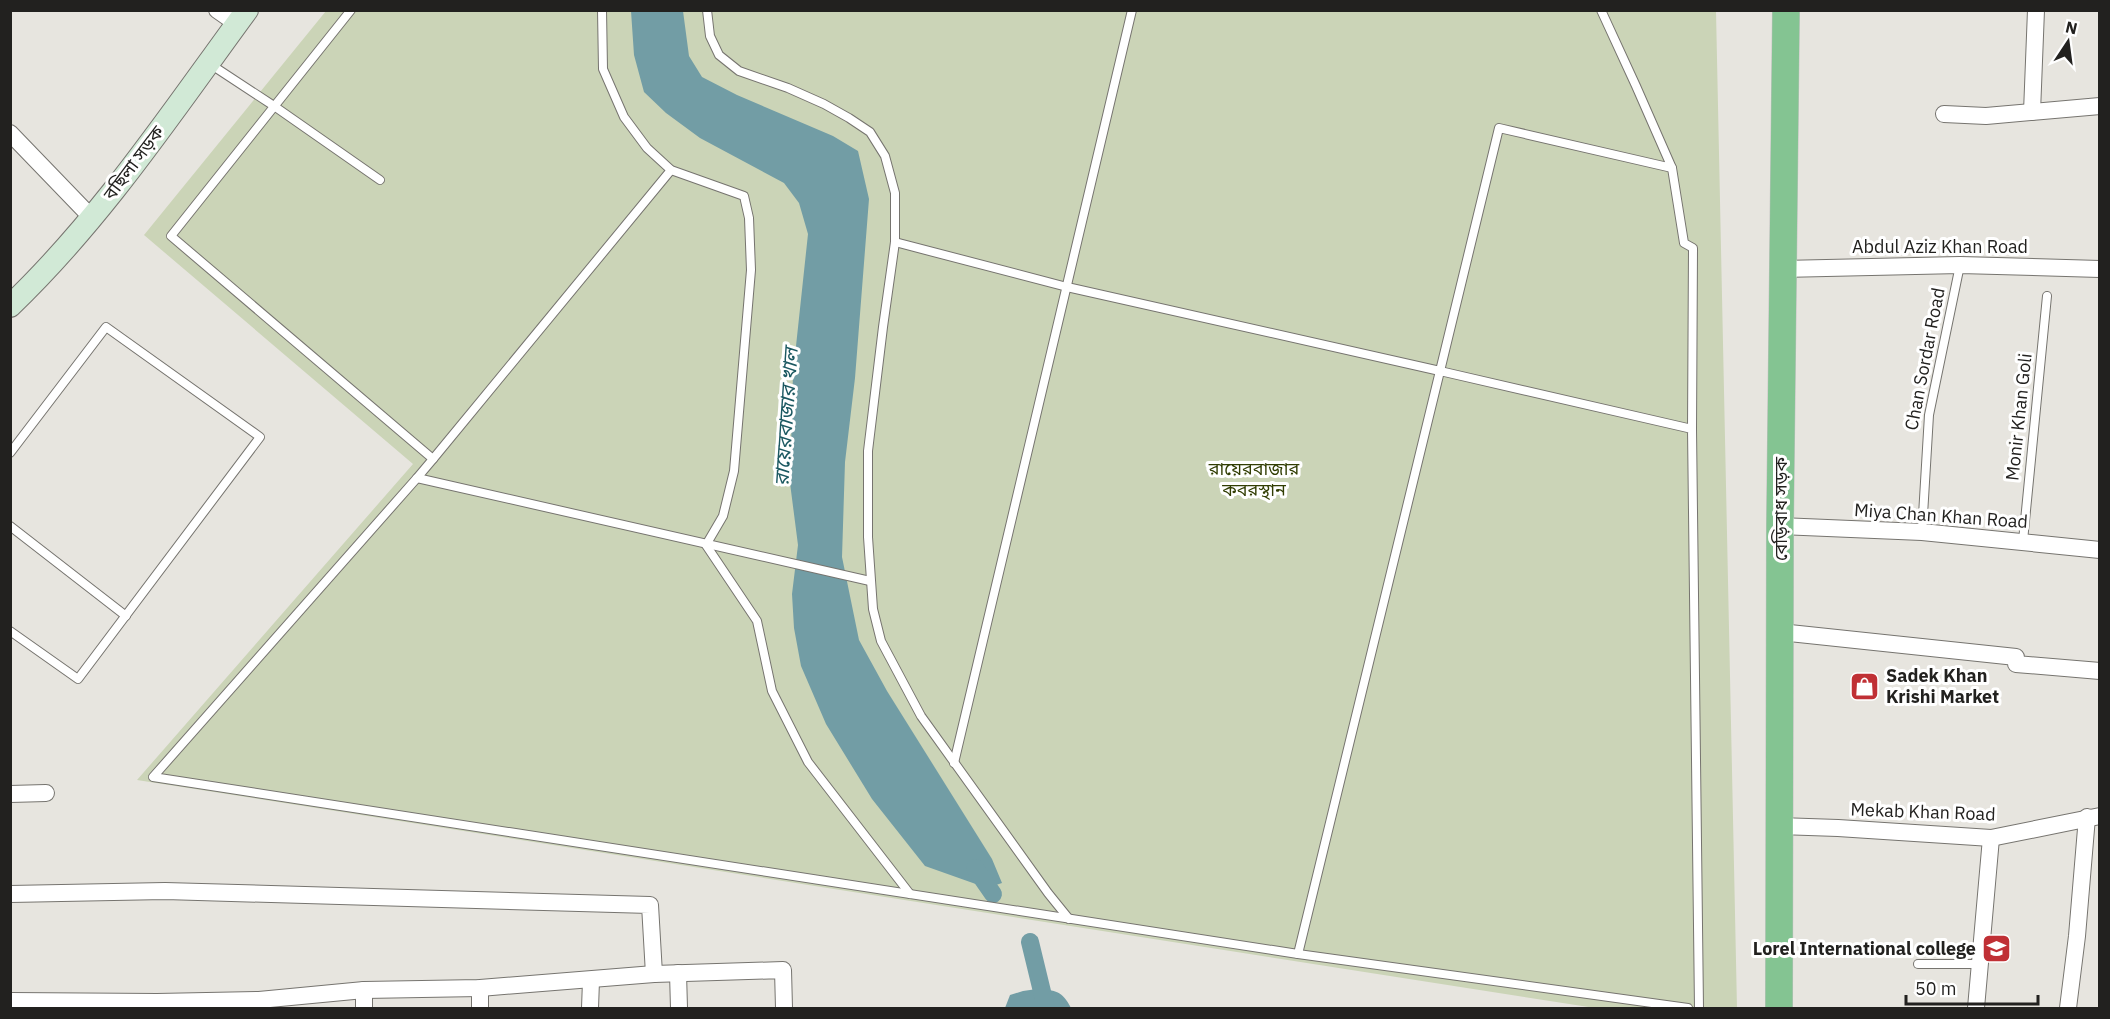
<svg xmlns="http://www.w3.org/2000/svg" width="2110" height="1019" viewBox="0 0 2110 1019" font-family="'IBM Plex Sans','Noto Sans Bengali',sans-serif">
	<rect width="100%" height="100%" fill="#e7e5df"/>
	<!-- green -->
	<path fill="#cbd4b7" d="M326,11H1716L1737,1008H1595L137,780L413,464L144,235Z"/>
	<!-- water -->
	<g fill="#729da5">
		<path d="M631,11H683L689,56L702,77L737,95L833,136L858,151L869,199L855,378L845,462L842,557L859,640L887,691L992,859L1002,883L987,888L925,866L872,799L826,724L801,666L794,628L792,594L798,545L790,483L793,374L808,234L799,203L784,183L700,138L666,113L644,92L634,55Z"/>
		<path d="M1037,989C1056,990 1062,991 1071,1008H1005L1010,995L1023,991Z"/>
	</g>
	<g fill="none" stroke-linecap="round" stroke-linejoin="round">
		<!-- canal -->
		<g stroke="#729da5" stroke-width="18">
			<path d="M975,868L993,894"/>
			<path d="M1030,942L1046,1008"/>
		</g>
		<defs>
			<g id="service">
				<path d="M351,10L171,236L433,459L671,170"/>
				<path d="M602,10L603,69L624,117L647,148L671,170L744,196L749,218L751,270L734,471L723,516L706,545L757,621L772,691L808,762L910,894"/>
				<path d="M707,10L710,36L719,55L739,71L788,88L824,104L849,118L870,132L885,156L895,193V242L883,327L868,451V537L873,609L881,641L921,716L1048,893L1069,919"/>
				<path d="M210,64L274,106L380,180"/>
				<path d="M1672,168L1684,243L1693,248L1692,429"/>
				<path d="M895,242L1067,287L1440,371L1499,128L1672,168L1636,86L1601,10"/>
				<path d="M10,453L106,327L260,437L78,679L10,631"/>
				<path d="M433,459L417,478L870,581"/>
				<path d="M417,478L153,777L1298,954L1688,1008"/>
				<path d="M10,526L126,616"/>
				<path d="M1922,532L1929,415L1960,265"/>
				<path d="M2023,541L2047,296"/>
				<path d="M954,763L1132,10"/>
				<path d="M1298,954L1440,371L1692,429L1699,1008"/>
				<path d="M1918,964H1980"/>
			</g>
			<g id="minor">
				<path d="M217,10L237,24"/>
				<path d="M2032,112L2036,10"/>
				<path d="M1944,114L1986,116L2100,106"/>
				<path d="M10,133L92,218"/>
				<path d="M1782,269L1960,265L2100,269"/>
				<path d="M1780,526L1922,532L2100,550"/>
				<path d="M1780,632L2016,657V664L2100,671"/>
				<path d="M10,794L46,793"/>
				<path d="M1779,826L1838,828L1991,838L2100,816"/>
				<path d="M10,894L165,891L650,905L654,974"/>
				<path d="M678,973L679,1008"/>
				<path d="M10,1001L157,1002L259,1000L364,990L480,988L654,974L783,970L784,1008"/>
				<path d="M364,1008V990"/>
				<path d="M480,1008V988"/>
				<path d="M590,1008L591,981"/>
				<path d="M1976,1008L1991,838"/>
				<path d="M2068,1008L2077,936L2087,817"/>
			</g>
			<path id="secondary" d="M10,306C102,218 172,112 247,10"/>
			<path id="trunk" d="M1779,1008L1780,526L1786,10"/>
		</defs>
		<!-- service casing -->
		<use href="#service" stroke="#76746f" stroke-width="10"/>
		<!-- minor casing -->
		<use href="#minor" stroke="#76746f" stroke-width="18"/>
		<!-- secondary casing -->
		<use href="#secondary" stroke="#76746f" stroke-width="24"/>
		<!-- trunk casing -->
		<use href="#trunk" stroke="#c1c1c0" stroke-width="28"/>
		<!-- service -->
		<use href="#service" stroke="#fff" stroke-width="8"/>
		<!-- minor -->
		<use href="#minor" stroke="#fff" stroke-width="16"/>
		<!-- secondary -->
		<use href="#secondary" stroke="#d1e9d6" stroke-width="22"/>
		<!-- trunk -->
		<use href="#trunk" stroke="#84c492" stroke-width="27"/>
	</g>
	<!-- icons -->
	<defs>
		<symbol id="shop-square" viewBox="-11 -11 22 22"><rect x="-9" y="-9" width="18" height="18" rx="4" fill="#c03035" stroke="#fff"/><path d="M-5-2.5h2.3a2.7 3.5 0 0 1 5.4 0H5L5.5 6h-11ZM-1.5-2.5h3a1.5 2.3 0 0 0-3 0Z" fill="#fff"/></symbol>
		<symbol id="university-square" viewBox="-11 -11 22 22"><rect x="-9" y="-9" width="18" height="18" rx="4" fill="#c03035" stroke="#fff"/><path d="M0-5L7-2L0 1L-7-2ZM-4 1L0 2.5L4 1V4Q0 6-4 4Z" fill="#fff"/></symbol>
	</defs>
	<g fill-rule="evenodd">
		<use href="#shop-square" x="1848" y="670" width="33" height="33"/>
		<use href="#university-square" x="1980" y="932" width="33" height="33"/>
	</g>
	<g text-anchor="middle" stroke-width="6" stroke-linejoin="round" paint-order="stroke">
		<!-- street labels -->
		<g font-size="18" fill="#22211f" stroke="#fff">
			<text transform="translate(134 163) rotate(-53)" y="6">বছিলা সড়ক</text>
			<text x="1940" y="253">Abdul Aziz Khan Road</text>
			<text transform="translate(1925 359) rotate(-79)" y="6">Chan Sordar Road</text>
			<text transform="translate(2019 417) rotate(-84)" y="6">Monir Khan Goli</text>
			<text transform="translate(1781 509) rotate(-90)" y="6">বেড়িবাধ সড়ক</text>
			<text transform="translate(1941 516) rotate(4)" y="6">Miya Chan Khan Road</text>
			<text transform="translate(1923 812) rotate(2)" y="6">Mekab Khan Road</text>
		</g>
		<!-- park labels -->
		<g font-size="18" fill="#313d03" stroke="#fff">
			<text x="1254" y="475">রায়েরবাজার<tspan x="1254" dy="21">কবরস্থান</tspan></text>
		</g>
		<!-- poi labels -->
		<g font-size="18" font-weight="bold" fill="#22211f" stroke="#fff" text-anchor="start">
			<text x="1886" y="682">Sadek Khan<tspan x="1886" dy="21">Krishi Market</tspan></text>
			<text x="1976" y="955" text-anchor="end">Lorel International college</text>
		</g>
		<!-- water labels -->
		<g font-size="20" font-style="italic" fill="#1b5861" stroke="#fff">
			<text transform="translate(786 417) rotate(-86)" y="7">রায়েরবাজার খাল</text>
		</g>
	</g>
	<!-- border -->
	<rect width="2110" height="1019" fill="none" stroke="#22211f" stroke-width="24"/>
	<!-- north arrow -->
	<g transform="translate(2068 42) rotate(13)" stroke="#ffffff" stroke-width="4.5" paint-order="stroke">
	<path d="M0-4.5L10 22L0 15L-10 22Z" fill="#22211f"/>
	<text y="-9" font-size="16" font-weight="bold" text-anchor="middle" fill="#22211f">N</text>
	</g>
	<!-- scale -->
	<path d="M1906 995v9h132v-9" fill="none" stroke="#22211f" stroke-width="3"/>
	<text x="1915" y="995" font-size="18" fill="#22211f" stroke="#ffffff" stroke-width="4.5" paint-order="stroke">50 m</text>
</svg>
